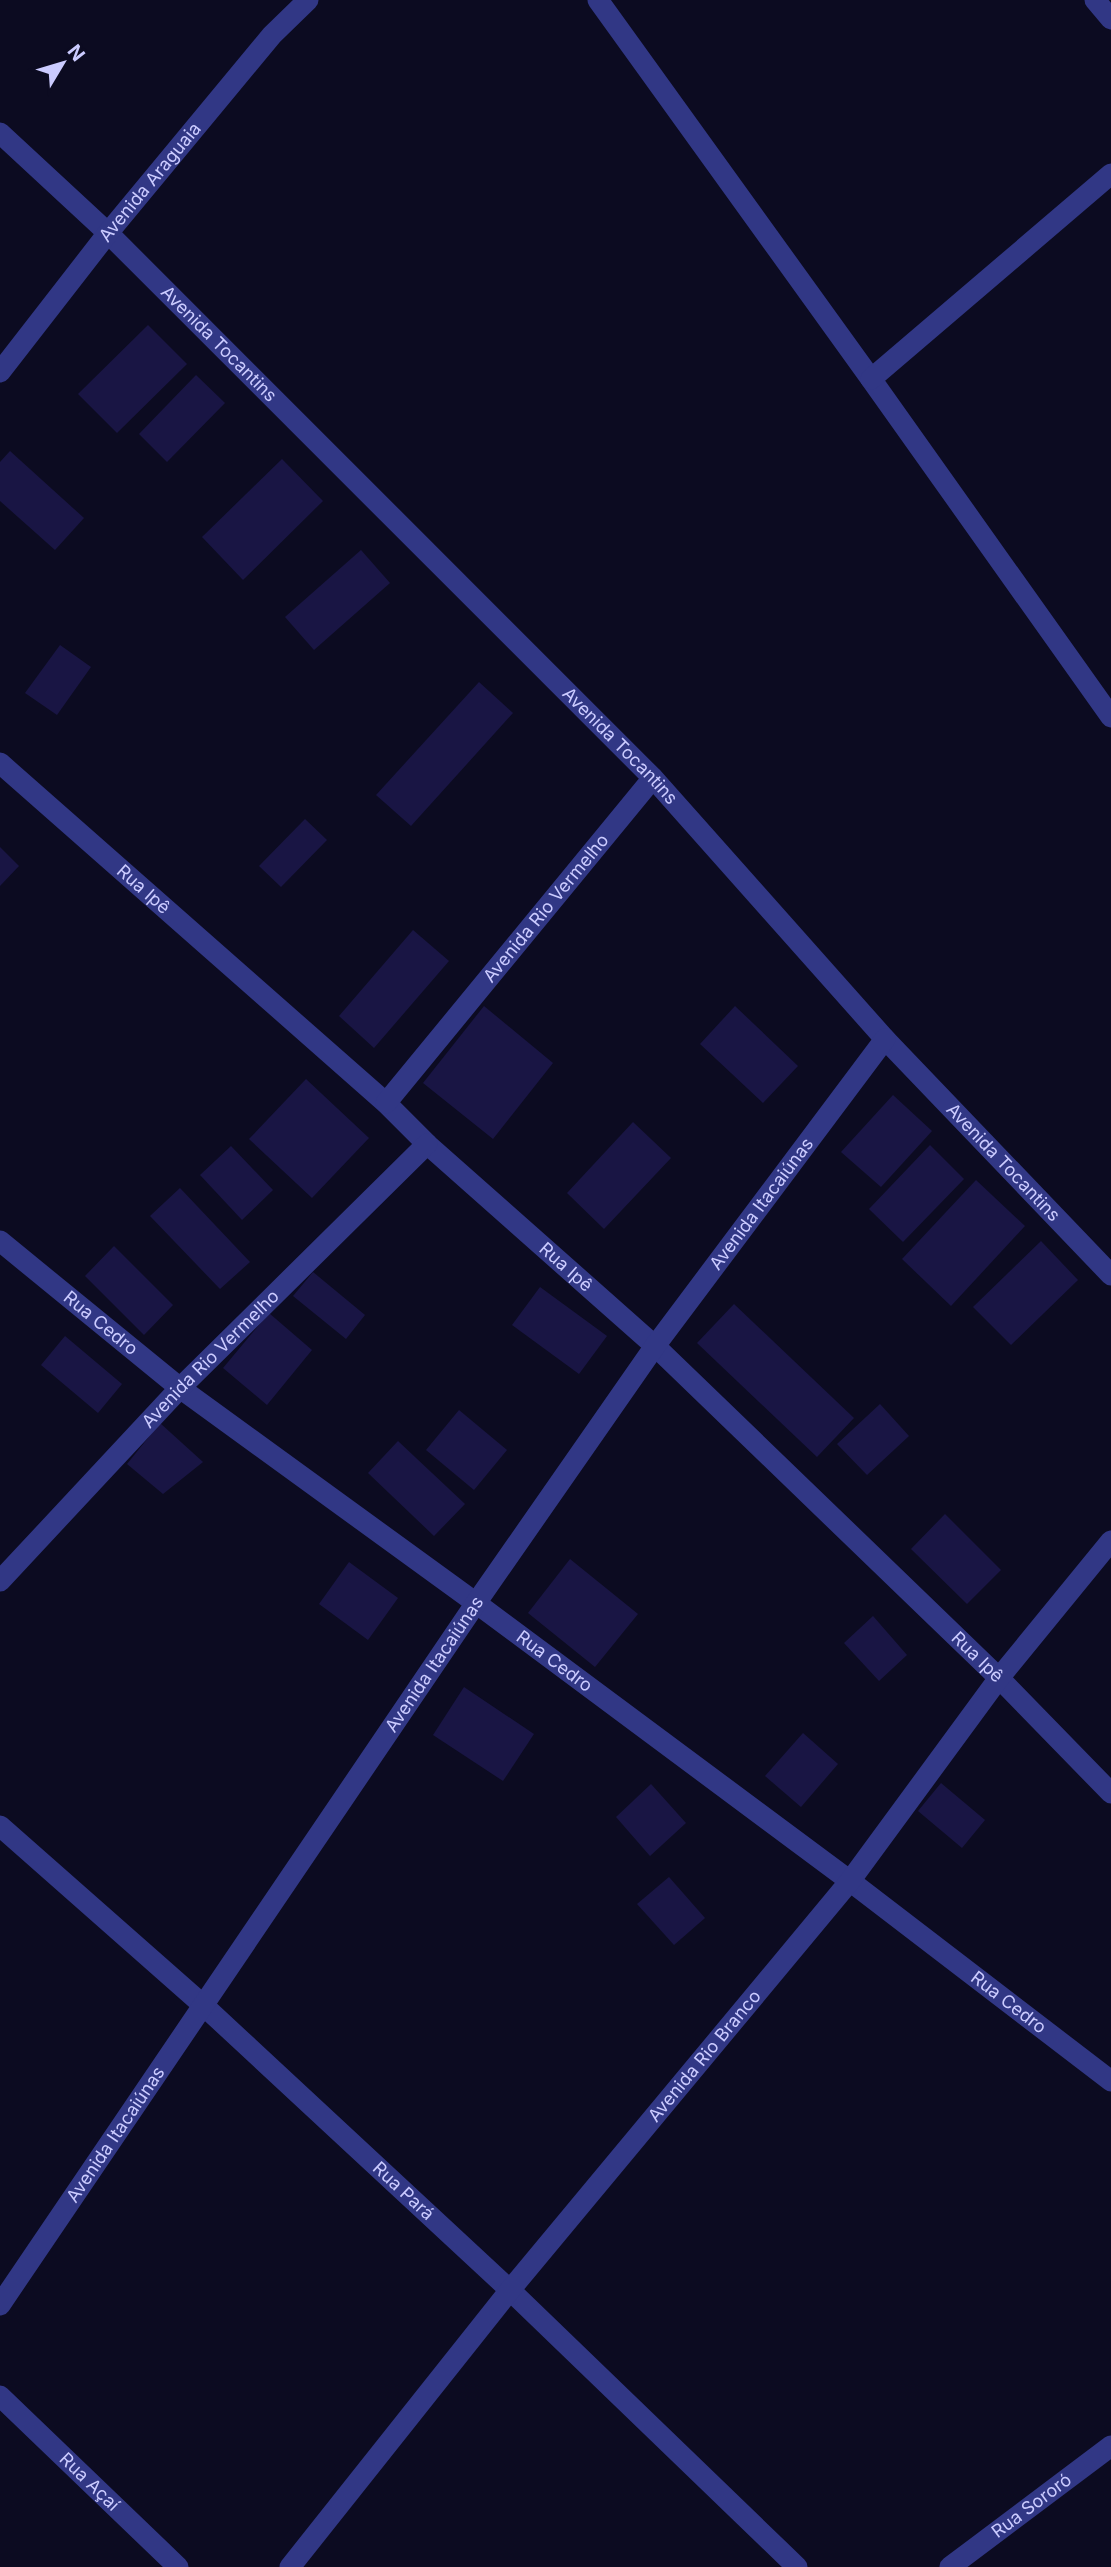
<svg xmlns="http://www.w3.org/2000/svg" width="1111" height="2567" viewBox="0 0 1111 2567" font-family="Inter,sans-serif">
	<rect width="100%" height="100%" fill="#0c0b21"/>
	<!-- building -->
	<g fill="#191544">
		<path d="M148,325L187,364L117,433L78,394Z"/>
		<path d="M196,375L225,403L167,462L139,434Z"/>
		<path d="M10,451L84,518L55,550L0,501V462Z"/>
		<path d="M282,459L323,501L243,580L202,537Z"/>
		<path d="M361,550L390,583L314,650L285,617Z"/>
		<path d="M60,645L91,667L57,715L25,693Z"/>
		<path d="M479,682L513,713L411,826L376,795Z"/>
		<path d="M305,819L327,840L281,887L259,866Z"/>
		<path d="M0,847L19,866L0,886Z"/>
		<path d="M413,930L449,961L374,1048L339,1016Z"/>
		<path d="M484,1006L553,1063L493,1139L423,1083Z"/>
		<path d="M735,1006L798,1066L763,1103L700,1044Z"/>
		<path d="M306,1079L369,1138L312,1198L249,1139Z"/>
		<path d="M893,1095L932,1131L881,1187L841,1152Z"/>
		<path d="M633,1122L671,1158L604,1229L567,1193Z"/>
		<path d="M930,1145L964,1179L903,1242L869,1209Z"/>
		<path d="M231,1146L273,1190L242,1220L200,1175Z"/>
		<path d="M976,1180L1025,1226L951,1306L902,1259Z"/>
		<path d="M180,1188L250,1262L220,1289L150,1216Z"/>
		<path d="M1041,1241L1078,1280L1011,1345L973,1307Z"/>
		<path d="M114,1246L173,1305L144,1335L85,1276Z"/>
		<path d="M313,1272L365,1315L346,1339L293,1296Z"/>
		<path d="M540,1287L607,1336L579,1374L512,1325Z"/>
		<path d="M734,1304L854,1418L817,1457L697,1343Z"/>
		<path d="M269,1313L312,1350L267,1405L223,1368Z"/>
		<path d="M65,1336L122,1384L98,1413L41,1365Z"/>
		<path d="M880,1404L909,1436L867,1475L837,1444Z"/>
		<path d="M459,1410L507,1450L474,1490L426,1450Z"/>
		<path d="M160,1423L203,1462L163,1494L127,1464Z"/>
		<path d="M398,1441L465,1504L434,1536L368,1473Z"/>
		<path d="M945,1514L1001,1570L967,1604L911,1549Z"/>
		<path d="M570,1559L638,1614L595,1667L528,1613Z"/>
		<path d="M349,1562L398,1598L368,1640L319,1604Z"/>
		<path d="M873,1616L907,1655L879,1681L844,1643Z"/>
		<path d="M464,1687L534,1734L503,1781L433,1735Z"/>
		<path d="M803,1733L838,1764L801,1807L765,1776Z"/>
		<path d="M941,1783L985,1820L962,1848L918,1811Z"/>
		<path d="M651,1784L686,1823L650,1856L616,1817Z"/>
		<path d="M669,1877L705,1918L674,1945L637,1904Z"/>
	</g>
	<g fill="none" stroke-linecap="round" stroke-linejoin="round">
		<!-- street -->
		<g stroke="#313785" stroke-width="21">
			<path d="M598,0L871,379L1111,717"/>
			<path d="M1095,0L1111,19"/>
			<path id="s1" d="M0,133L108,233L653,778L885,1039L1111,1275"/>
			<path id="s2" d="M0,372L108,233L272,35L308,0"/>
			<path d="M871,379L1111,174"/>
			<path id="s3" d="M0,763L386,1103L427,1144L655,1346L999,1678L1111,1793"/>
			<path id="s4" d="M386,1103L653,778"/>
			<path id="s5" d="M0,1241L180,1388L476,1603L850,1881L1111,2081"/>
			<path id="s6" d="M0,1581L180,1388L427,1144"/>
			<path id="s7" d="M0,1826L203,2005L510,2290L797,2567"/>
			<path id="s8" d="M0,2305L476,1603L655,1346L885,1039"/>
			<path id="s9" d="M0,2396L178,2567"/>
			<path id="s10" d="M290,2567L510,2290L850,1881L999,1678L1111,1541"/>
			<path id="s11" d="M950,2567L1111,2446"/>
		</g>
	</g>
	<g text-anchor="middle" stroke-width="7" stroke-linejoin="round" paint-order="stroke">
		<!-- street labels -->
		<g font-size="18" fill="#cbcbff" stroke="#0c0b21">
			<text dy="6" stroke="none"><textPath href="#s2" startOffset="242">Avenida Araguaia</textPath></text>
			<text dy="6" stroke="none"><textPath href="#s1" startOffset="304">Avenida Tocantins</textPath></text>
			<text dy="6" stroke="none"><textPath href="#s1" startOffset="872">Avenida Tocantins</textPath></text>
			<text dy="6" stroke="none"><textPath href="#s3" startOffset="191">Rua Ipê</textPath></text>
			<text dy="6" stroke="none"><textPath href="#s4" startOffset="252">Avenida Rio Vermelho</textPath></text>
			<text dy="6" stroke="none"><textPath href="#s1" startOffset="1438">Avenida Tocantins</textPath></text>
			<text dy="6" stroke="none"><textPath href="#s8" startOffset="1339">Avenida Itacaiúnas</textPath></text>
			<text dy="6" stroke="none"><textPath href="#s3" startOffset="758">Rua Ipê</textPath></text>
			<text dy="6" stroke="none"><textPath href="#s5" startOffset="130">Rua Cedro</textPath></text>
			<text dy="6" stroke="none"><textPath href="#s6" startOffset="306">Avenida Rio Vermelho</textPath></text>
			<text dy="6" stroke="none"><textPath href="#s3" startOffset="1325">Rua Ipê</textPath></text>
			<text dy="6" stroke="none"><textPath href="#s5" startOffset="696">Rua Cedro</textPath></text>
			<text dy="6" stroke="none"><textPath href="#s8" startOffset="774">Avenida Itacaiúnas</textPath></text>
			<text dy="6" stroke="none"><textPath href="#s5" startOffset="1264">Rua Cedro</textPath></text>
			<text dy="6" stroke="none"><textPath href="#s10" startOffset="658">Avenida Rio Branco</textPath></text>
			<text dy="6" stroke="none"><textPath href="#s8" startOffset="206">Avenida Itacaiúnas</textPath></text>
			<text dy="6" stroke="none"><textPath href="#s7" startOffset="544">Rua Pará</textPath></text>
			<text dy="6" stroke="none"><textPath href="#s9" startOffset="124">Rua Açaí</textPath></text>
			<text dy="6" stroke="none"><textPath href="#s11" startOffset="102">Rua Sororó</textPath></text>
		</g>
	</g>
	<!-- north arrow -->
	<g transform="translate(63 63) rotate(52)" stroke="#0c0b21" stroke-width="5" paint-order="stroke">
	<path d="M0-5L12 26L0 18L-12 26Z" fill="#cbcbff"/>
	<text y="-10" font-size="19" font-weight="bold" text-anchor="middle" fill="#cbcbff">N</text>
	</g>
</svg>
